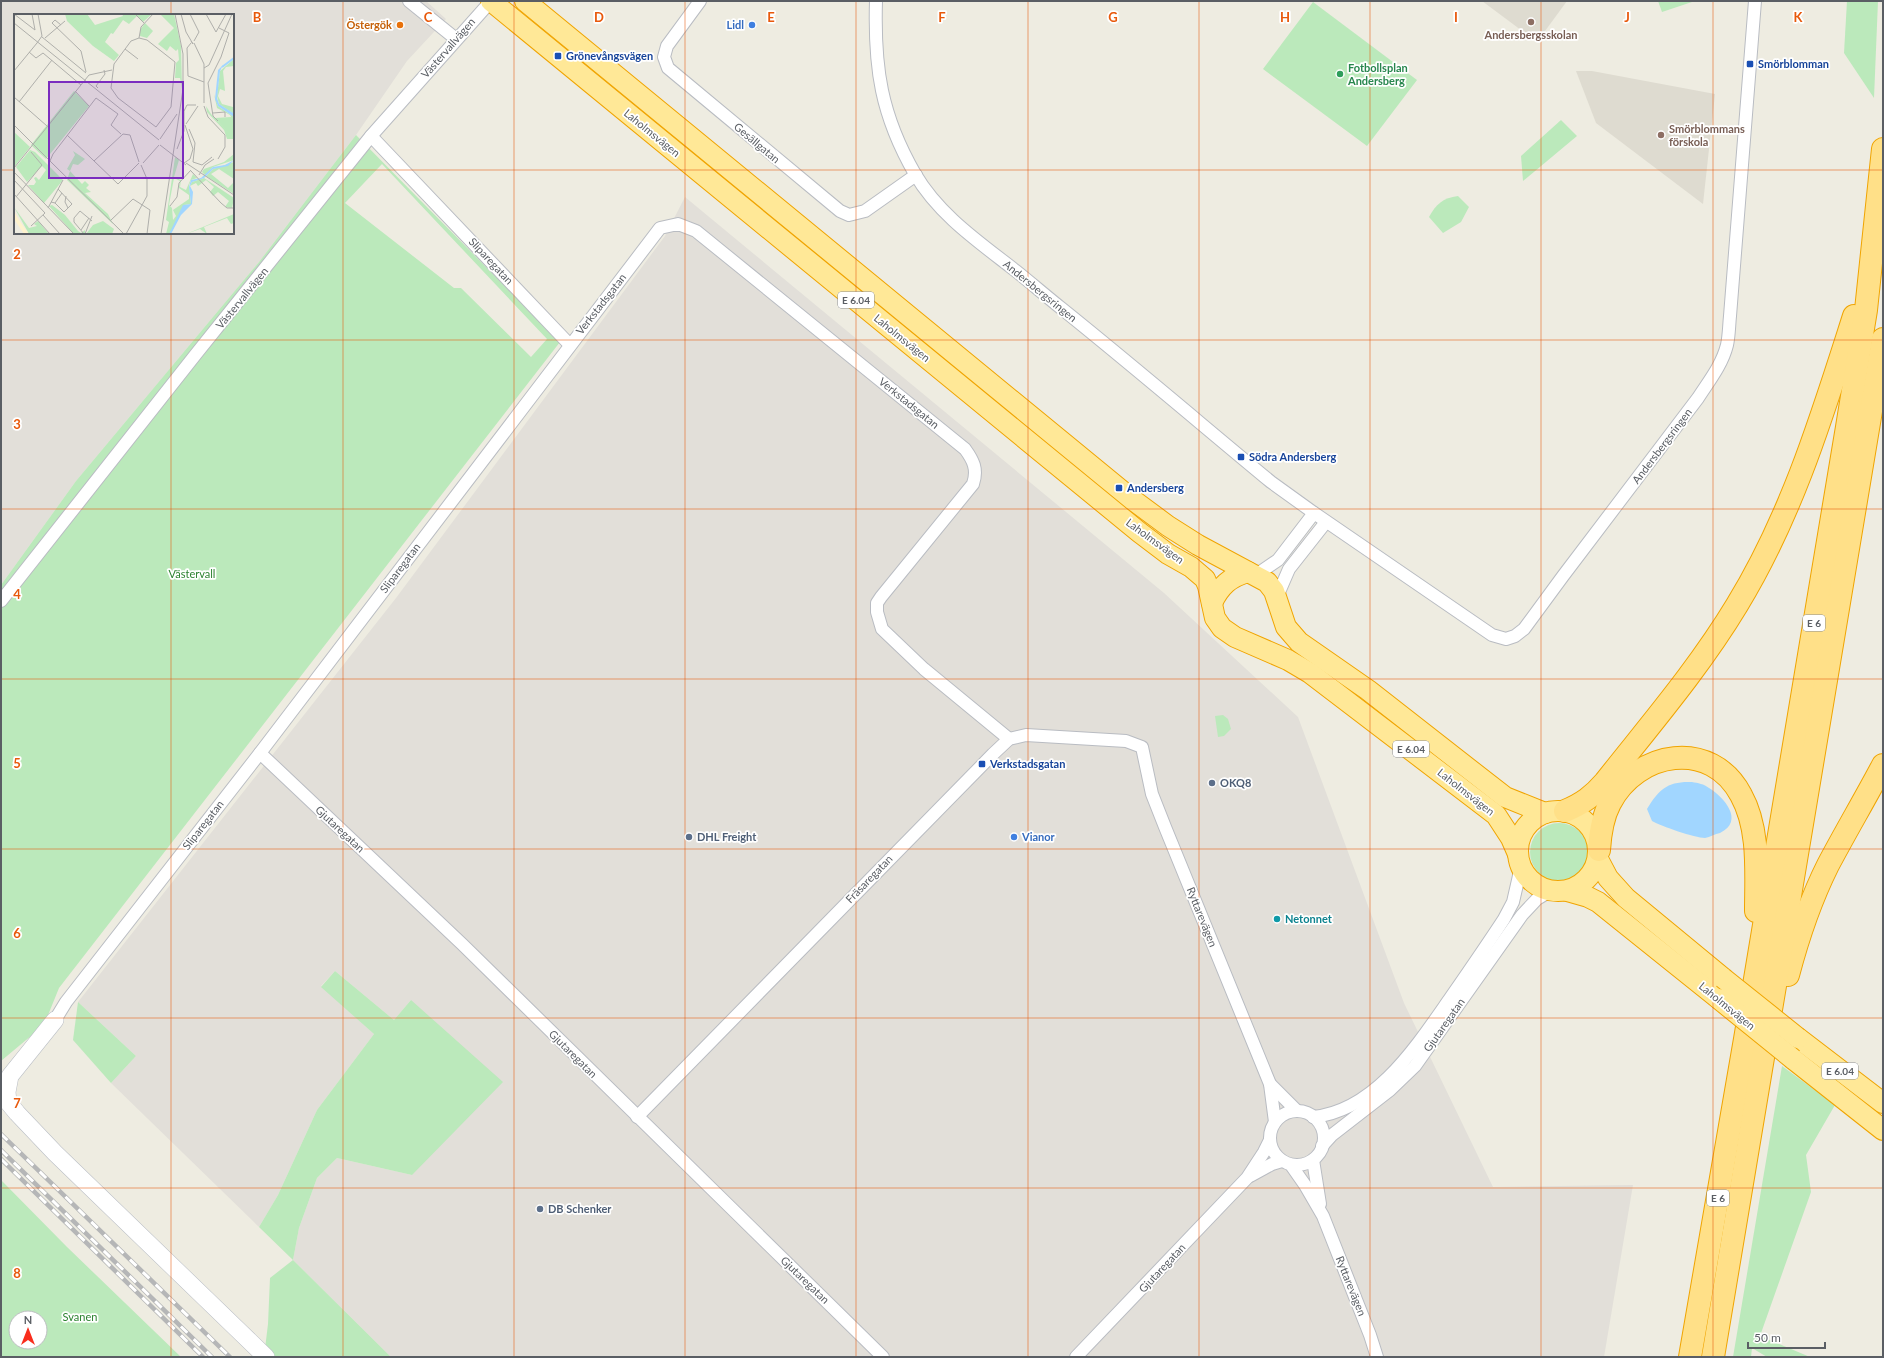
<svg xmlns="http://www.w3.org/2000/svg" width="1884" height="1358" viewBox="0 0 1884 1358" font-family="Lato,sans-serif">
	<rect width="100%" height="100%" fill="#eeece1"/>
	<!-- industrial -->
	<g fill="#e2dfd9" fill-rule="evenodd">
		<path d="M1,1H426L446,19L407,61L356,135L259,262L76,481L1,585ZM15,15H233V233H15Z"/>
		<path d="M685,197L1164,593L1298,717L1404,1003L1493,1187L1633,1185L1604,1357H391L293,1260L299,1228L317,1178L337,1158L412,1175L411,1000L394,1020L335,971L321,986L374,1034L317,1110L278,1195L259,1227L111,1083L136,1056L78,1002L396,598L665,236Z"/>
	</g>
	<!-- education -->
	<g fill="#dedbd0">
		<path d="M1482,1H1567L1537,42Z"/>
		<path d="M1576,71H1592L1715,94L1703,204L1596,123Z"/>
	</g>
	<!-- green -->
	<g fill="#bbe9bb" fill-rule="evenodd">
		<path d="M1658,1H1692V2L1662,12Z"/>
		<path d="M1847,1H1878L1874,98L1844,53Z"/>
		<path d="M1313,2L1417,80L1367,146L1263,69Z"/>
		<path d="M1561,120L1577,136L1523,181L1521,156Z"/>
		<path d="M356,135L560,342L59,988L44,1025L1,1061V585L76,481L259,262ZM382,164L547,339L531,357L461,288H454L345,203Z"/>
		<path d="M1458,196L1469,207L1461,222L1443,233L1429,217C1436,204 1443,198 1458,196Z"/>
		<path d="M1223,715L1228,719L1231,729L1224,736L1218,737L1215,716Z"/>
		<circle cx="1559" cy="852" r="29"/>
		<path d="M335,971L394,1020L411,1000L503,1082L412,1175L337,1158L317,1178L299,1228L293,1260L391,1357H264L268,1324L270,1278L293,1260L259,1227L278,1195L317,1110L374,1034L321,987Z"/>
		<path d="M78,1002L136,1056L111,1083L73,1040Z"/>
		<path d="M1782,1066L1835,1105L1806,1155L1811,1192L1760,1336L1810,1357H1767L1752,1348L1751,1357H1733Z"/>
		<path d="M1,1180L67,1247L181,1357H1ZM16,1318H40V1342H16Z"/>
	</g>
	<!-- water -->
	<path fill="#a1d6ff" d="M1692,782C1698,783 1704,784 1709,788C1724,797 1745,821 1720,833C1715,834 1710,837 1705,838C1695,838 1661,826 1652,821L1647,809C1659,789 1668,781 1692,782Z"/>
	<g fill="none" stroke-linecap="round" stroke-linejoin="round">
		<defs>
			<g id="minor">
				<path d="M409,1L456,39"/>
				<path d="M700,1L667,46L664,57L668,68L840,211L849,215L865,211L916,175"/>
				<path d="M876,1C874,68 881,115 915,174C939,215 979,242 1016,271C1031,283 1046,296 1061,308C1132,365 1201,424 1271,482L1314,513L1492,635L1506,639L1515,636L1524,629L1563,576L1698,398C1709,381 1722,365 1727,345C1729,336 1729,326 1730,316L1755,1"/>
				<path d="M371,136L570,345"/>
				<path d="M1256,575L1278,560L1314,513"/>
				<path d="M1276,599L1289,569L1326,522"/>
				<path d="M1,601L196,354L371,136L491,1"/>
				<path d="M260,753L462,944L883,1357"/>
				<path d="M55,1020L66,1002L260,753L660,228L678,224L696,231L965,449C973,460 978,469 973,484L881,597L877,603V612L882,629L924,669L1009,739"/>
				<path d="M1270,1084L1297,1111"/>
				<circle cx="1297" cy="1138" r="27"/>
				<path d="M637,1117L993,754L1009,739L1026,735L1126,741L1142,747L1152,794L1165,827L1270,1084L1275,1122"/>
				<path d="M1313,1117C1376,1111 1418,1044 1451,997C1469,971 1487,945 1504,919L1513,902L1521,867"/>
				<path d="M1322,1146L1332,1135L1390,1090L1415,1066L1522,915L1537,899L1550,891"/>
				<path d="M1313,1160L1320,1204"/>
				<path d="M1291,1165L1305,1185L1323,1216L1370,1335L1377,1357"/>
				<path d="M1250,1176L1272,1164L1282,1161"/>
				<path d="M1076,1357L1247,1178L1264,1152L1270,1140"/>
			</g>
			<path id="secondary" d="M55,1020L10,1076L7,1092L8,1102L17,1113L55,1153L266,1357"/>
			<g id="trunk">
				<path d="M491,1L1139,532L1168,554L1191,567L1205,579L1208,586L1215,618L1222,628L1235,637L1288,660L1310,673L1496,815L1511,838L1518,854"/>
				<path d="M525,1L1133,500L1168,526L1198,545L1267,582L1274,591L1286,627L1299,642L1368,690L1505,797L1545,813"/>
				<path d="M1212,603C1220,586 1230,577 1248,572"/>
				<circle cx="1558" cy="851" r="40"/>
				<path d="M1598,859L1608,878L1626,898L1723,978"/>
				<path d="M1567,891L1588,897L1598,902L1719,999"/>
				<path d="M1798,1038L1883,1103"/>
				<path d="M1793,1059L1883,1130"/>
			</g>
			<g id="motorway">
				<path d="M1565,811C1582,804 1593,796 1605,782C1650,725 1699,668 1737,605C1792,515 1822,416 1854,316"/>
				<path d="M1599,850C1600,834 1602,818 1610,803C1637,751 1711,738 1741,795C1760,829 1756,873 1756,911"/>
				<path d="M1788,975C1798,937 1811,899 1828,865C1846,831 1865,799 1883,765"/>
				<path d="M1690,1357L1745,1039L1847,427L1866,310L1883,149"/>
				<path d="M1713,1357L1883,339"/>
			</g>
		</defs>
		<!-- minor casing -->
		<use href="#minor" stroke="#b9bcc2" stroke-width="14"/>
		<!-- secondary casing -->
		<use href="#secondary" stroke="#babec5" stroke-width="18"/>
		<!-- trunk casing -->
		<use href="#trunk" stroke="#f0a400" stroke-width="22"/>
		<!-- motorway casing -->
		<use href="#motorway" stroke="#f0a400" stroke-width="24"/>
		<!-- minor -->
		<use href="#minor" stroke="#fff" stroke-width="12"/>
		<!-- secondary -->
		<use href="#secondary" stroke="#fff" stroke-width="17"/>
		<!-- trunk -->
		<use href="#trunk" stroke="#ffe897" stroke-width="20"/>
		<!-- motorway -->
		<use href="#motorway" stroke="#ffe088" stroke-width="22"/>
		<defs>
			<g id="rail">
				<path d="M1,1134L230,1357"/>
				<path d="M1,1150L212,1357"/>
				<path d="M1,1159L203,1357"/>
			</g>
		</defs>
		<!-- rail casing -->
		<use href="#rail" stroke="#b5b6b7" stroke-width="4.5"/>
		<!-- rail -->
		<use href="#rail" stroke="#fff" stroke-width="3" stroke-dasharray="9" stroke-linecap="butt"/>
		<defs>
			<g id="trunk-bridge">
				<path d="M1723,978L1798,1038"/>
				<path d="M1719,999L1793,1059"/>
			</g>
		</defs>
		<!-- trunk-bridge casing -->
		<use href="#trunk-bridge" stroke="#f0a400" stroke-width="22" stroke-linecap="butt"/>
		<!-- trunk-bridge -->
		<use href="#trunk-bridge" stroke="#ffe897" stroke-width="20"/>
	</g>
	<!-- grid -->
	<path fill="none" stroke="#e8590c" stroke-width="1" stroke-opacity="0.55" d="M171,1V15M343,1V1357M514,1V1357M685,1V1357M856,1V1357M1028,1V1357M1199,1V1357M1370,1V1357M1541,1V1357M1713,1V1357M1,170H15M233,170H1883M171,233V1357M1,340H1883M1,509H1883M1,679H1883M1,849H1883M1,1018H1883M1,1188H1883"/>
	<!-- markers -->
	<g fill="#8d6e63" stroke="#fff" stroke-width="1.5">
		<circle cx="1531" cy="22" r="4"/>
		<circle cx="1661" cy="135" r="4"/>
	</g>
	<circle fill="#e8710a" stroke="#fff" stroke-width="1.5" cx="400" cy="25" r="4"/>
	<g fill="#3f7fe0" stroke="#fff" stroke-width="1.5">
		<circle cx="752" cy="25" r="4"/>
		<circle cx="1014" cy="837" r="4"/>
	</g>
	<g fill="#1a4fb4" stroke="#fff" stroke-width="1.5">
		<rect x="554" y="52" width="8" height="8" rx="2"/>
		<rect x="1746" y="60" width="8" height="8" rx="2"/>
		<rect x="1237" y="453" width="8" height="8" rx="2"/>
		<rect x="1115" y="484" width="8" height="8" rx="2"/>
		<rect x="978" y="760" width="8" height="8" rx="2"/>
	</g>
	<circle fill="#2e9e5b" stroke="#fff" stroke-width="1.5" cx="1340" cy="74" r="4"/>
	<g fill="#5c6f8a" stroke="#fff" stroke-width="1.5">
		<circle cx="1212" cy="783" r="4"/>
		<circle cx="689" cy="837" r="4"/>
		<circle cx="540" cy="1209" r="4"/>
	</g>
	<circle fill="#0f9aa8" stroke="#fff" stroke-width="1.5" cx="1277" cy="919" r="4"/>
	<g text-anchor="middle" stroke-width="3.5" stroke-linejoin="round" paint-order="stroke">
		<!-- shield labels -->
		<g fill="#fff" stroke="#8c8e92" stroke-width="1">
			<rect x="838" y="292" width="36" height="16" rx="3"/>
			<rect x="1803" y="615" width="22" height="16" rx="3"/>
			<rect x="1393" y="741" width="36" height="16" rx="3"/>
			<rect x="1822" y="1063" width="36" height="16" rx="3"/>
			<rect x="1707" y="1190" width="22" height="16" rx="3"/>
		</g>
		<g font-size="10" font-weight="bold" fill="#5a5e64">
			<text x="856" y="304">E 6.04</text>
			<text x="1814" y="627">E 6</text>
			<text x="1411" y="753">E 6.04</text>
			<text x="1840" y="1075">E 6.04</text>
			<text x="1718" y="1202">E 6</text>
		</g>
		<!-- food labels -->
		<g font-size="11" font-weight="bold" fill="#c56008" stroke="#fff" text-anchor="end">
			<text x="392" y="29">Östergök</text>
		</g>
		<!-- shop labels -->
		<g font-size="11" font-weight="bold" fill="#366cbe" stroke="#fff" text-anchor="end">
			<text x="744" y="29">Lidl</text>
			<text x="1022" y="841" text-anchor="start">Vianor</text>
		</g>
		<!-- education labels -->
		<g font-size="11" font-weight="bold" fill="#785e54" stroke="#fff">
			<text x="1531" y="39">Andersbergsskolan</text>
			<text x="1669" y="133" text-anchor="start">Smörblommans<tspan x="1669" dy="13">förskola</tspan></text>
		</g>
		<!-- street labels -->
		<g font-size="11" fill="#5a5e64" stroke="#fff">
			<text transform="translate(448 48) rotate(-49)" y="4">Västervallvägen</text>
			<text transform="translate(652 133) rotate(39)" y="4">Laholmsvägen</text>
			<text transform="translate(757 143) rotate(40)" y="4">Gesällgatan</text>
			<text transform="translate(491 261) rotate(47)" y="4">Sliparegatan</text>
			<text transform="translate(1040 291) rotate(39)" y="4">Andersbergsringen</text>
			<text transform="translate(242 298) rotate(-51)" y="4">Västervallvägen</text>
			<text transform="translate(601 304) rotate(-52)" y="4">Verkstadsgatan</text>
			<text transform="translate(902 338) rotate(39)" y="4">Laholmsvägen</text>
			<text transform="translate(909 403) rotate(39)" y="4">Verkstadsgatan</text>
			<text transform="translate(1662 446) rotate(-53)" y="4">Andersbergsringen</text>
			<text transform="translate(1155 541) rotate(36)" y="4">Laholmsvägen</text>
			<text transform="translate(400 568) rotate(-53)" y="4">Sliparegatan</text>
			<text transform="translate(1466 792) rotate(38)" y="4">Laholmsvägen</text>
			<text transform="translate(203 825) rotate(-52)" y="4">Sliparegatan</text>
			<text transform="translate(340 829) rotate(43)" y="4">Gjutaregatan</text>
			<text transform="translate(869 879) rotate(-46)" y="4">Fräsaregatan</text>
			<text transform="translate(1202 917) rotate(68)" y="4">Ryttarevägen</text>
			<text transform="translate(1727 1006) rotate(39)" y="4">Laholmsvägen</text>
			<text transform="translate(1444 1025) rotate(-55)" y="4">Gjutaregatan</text>
			<text transform="translate(573 1054) rotate(45)" y="4">Gjutaregatan</text>
			<text transform="translate(1162 1268) rotate(-47)" y="4">Gjutaregatan</text>
			<text transform="translate(805 1280) rotate(44)" y="4">Gjutaregatan</text>
			<text transform="translate(1351 1286) rotate(68)" y="4">Ryttarevägen</text>
		</g>
		<!-- transit labels -->
		<g font-size="11" font-weight="bold" fill="#164399" stroke="#fff" text-anchor="start">
			<text x="566" y="60">Grönevångsvägen</text>
			<text x="1758" y="68">Smörblomman</text>
			<text x="1249" y="461">Södra Andersberg</text>
			<text x="1127" y="492">Andersberg</text>
			<text x="990" y="768">Verkstadsgatan</text>
		</g>
		<!-- leisure labels -->
		<g font-size="11" font-weight="bold" fill="#27864d" stroke="#fff" text-anchor="start">
			<text x="1348" y="72">Fotbollsplan<tspan x="1348" dy="13">Andersberg</tspan></text>
		</g>
		<!-- park labels -->
		<g font-size="11" fill="#2b822f" stroke="#fff">
			<text x="192" y="578">Västervall</text>
			<text x="80" y="1321">Svanen</text>
		</g>
		<!-- service labels -->
		<g font-size="11" font-weight="bold" fill="#4e5e75" stroke="#fff" text-anchor="start">
			<text x="1220" y="787">OKQ8</text>
			<text x="697" y="841">DHL Freight</text>
			<text x="548" y="1213">DB Schenker</text>
		</g>
		<!-- culture labels -->
		<g font-size="11" font-weight="bold" fill="#0d838f" stroke="#fff" text-anchor="start">
			<text x="1285" y="923">Netonnet</text>
		</g>
	</g>
	<!-- overview -->
	<g transform="translate(14 14)">
		<rect width="220" height="220" fill="#eeece1"/>
		<path d="M51,0H73L81,11L109,2L108,0H138L129,8L123,2L115,10L109,6L99,20L97,19L91,28L105,41L100,47L79,32L53,7ZM146,0H160L167,32L168,75L166,64H161L162,49L165,46L164,35L162,37L156,32L153,37L144,30L160,14ZM131,9L139,17L133,24L126,22V16ZM220,45V52L212,53L209,57L211,77L206,75L204,82L208,90L219,93L220,100L205,90L203,82L206,57ZM60,77L75,92L32,145L17,131ZM200,80L204,92L220,103V125H213L210,116L193,98L192,92L197,100L213,117L201,104L217,103L216,101L203,94ZM0,118L16,133L0,153ZM16,136L21,138L49,166L30,189L14,171H20L22,168L20,164L22,163L25,166L32,156L28,152L13,168L2,153ZM59,137L71,145L64,151L59,150L56,157L68,170L71,167L75,171L72,174L77,178L71,179L94,200L99,210L53,166L56,157L53,155L61,141ZM220,140V146L199,153L191,161L188,158L190,155L210,148ZM161,143L165,146L160,163L167,166L166,173L172,176L179,160L183,164L177,166L175,171L177,190L170,191L164,205L155,220H152L155,208L152,206ZM160,164L166,167L165,174L175,181V185L159,196L162,202L159,206L158,194L155,191ZM220,148V165L205,155L197,160L214,174L220,168V180L192,162L199,155ZM190,164L220,184L218,194L211,193L215,187L204,178L199,182L196,178L200,173L192,166L184,172L182,169L176,172L178,168ZM38,191L51,201L64,217L67,219L71,216V220H60L35,192ZM0,193L15,214L23,212L20,210L24,207L35,220H15ZM220,200V209L217,210L213,204L190,213L193,220L186,215L172,220ZM89,207L100,215L98,220H72L79,211Z" fill="#bbe9bb" fill-rule="evenodd"/>
		<path d="M0,197L5,206L15,220H10L0,205Z" fill="#fef2cd"/>
		<path d="M209,51L206,57L203,84L205,90L219,99L220,103L204,92L201,85L204,56ZM220,146L214,152L199,155L190,164L178,168L176,172L179,178L178,190L167,201L157,220H155L169,191L177,190L175,173L177,166L187,164L199,153L211,151Z" fill="#a1d6ff"/>
		<path fill="none" stroke="#a1d6ff" stroke-width="2" d="M208,53L220,44"/>
		<path fill="none" stroke="#afafab" stroke-width="1" d="M0,0L21,16M18,0L21,16M121,0L130,9M167,0L172,18L179,30L177,27M176,0L185,18L180,27M192,0L202,18L212,0M0,9L145,126M47,11L41,6L38,9L67,37L72,58M28,23L72,59M31,24L51,7M125,24L133,26L161,48L157,93L142,113L104,84L97,74L100,50L117,27ZM125,24L127,13L139,0M23,29L28,22L24,0M177,29L173,34L174,62L190,68M180,29L190,50V89M111,35L124,45M15,38L22,44L29,39L67,71M190,54L195,51L218,0M0,57L23,29M84,74L82,72L91,60L90,56M61,77L75,92M0,83L33,112M5,88L38,46M190,92L194,103L211,121V133L204,145M170,97L173,91H182M199,99L211,98V103M204,107L199,102L194,69L207,43L215,19L205,14M172,110L184,92M0,111L35,146M175,115L181,129L179,148L188,151L198,143M53,121L104,170L125,149M146,125L163,100M146,131L172,151M163,135L170,117V95M39,140L82,84L104,100L97,111L107,120M39,140L36,147L110,220M80,147L109,120L116,121L125,148M129,149L145,131M170,149L176,145L179,135L171,111M172,149L220,181M0,154L75,61L98,56M177,157L207,189L213,194H220M0,158L60,220M185,161L191,151L200,145M0,166L31,199M0,180L36,220M52,182L51,188L54,194M2,183L28,151L17,138M37,188L41,189L50,198L58,190L44,175M41,189L48,179M156,192L163,183L165,169L177,156M34,194L49,166M29,201L46,220M96,207L119,185L136,196L133,220M17,212L31,199M67,216L75,204M70,220L60,208V204L66,197L78,207M71,220L78,202M112,220L133,182V165L127,151M147,220L169,75V40L161,0"/>
		<path fill="#7b2cbf" fill-opacity="0.15" stroke="#7b2cbf" stroke-width="2" d="M35,68H169V164H35Z"/>
		<rect width="220" height="220" fill="none" stroke="#5a5e64" stroke-width="2"/>
	</g>
	<g font-size="13" text-anchor="middle" font-weight="bold" fill="#e8590c" stroke="#fff" stroke-width="3.5" stroke-linejoin="round" paint-order="stroke">
		<text x="257" y="22">B</text>
		<text x="428" y="22">C</text>
		<text x="599" y="22">D</text>
		<text x="771" y="22">E</text>
		<text x="942" y="22">F</text>
		<text x="1113" y="22">G</text>
		<text x="1285" y="22">H</text>
		<text x="1456" y="22">I</text>
		<text x="1627" y="22">J</text>
		<text x="1798" y="22">K</text>
		<text x="17" y="259">2</text>
		<text x="17" y="429">3</text>
		<text x="17" y="599">4</text>
		<text x="17" y="768">5</text>
		<text x="17" y="938">6</text>
		<text x="17" y="1108">7</text>
		<text x="17" y="1278">8</text>
	</g>
	<!-- border -->
	<rect width="1884" height="1358" fill="none" stroke="#5a5e64" stroke-width="4"/>
	<!-- north arrow -->
	<g transform="translate(28 1330)"><circle r="19" fill="#ffffff" stroke="#bdbfc1"/>
	<path d="M0-3L7 15L0 10L-7 15Z" fill="#f92d1c"/>
	<text y="-6" font-size="11" font-weight="bold" text-anchor="middle" fill="#5a5e64">N</text>
	</g>
	<!-- scale -->
	<path d="M1748 1342v6h77v-6" fill="none" stroke="#5a5e64" stroke-width="2"/>
	<text x="1754" y="1342" font-size="12" fill="#5a5e64" stroke="#ffffff" stroke-width="3" paint-order="stroke">50 m</text>
</svg>
